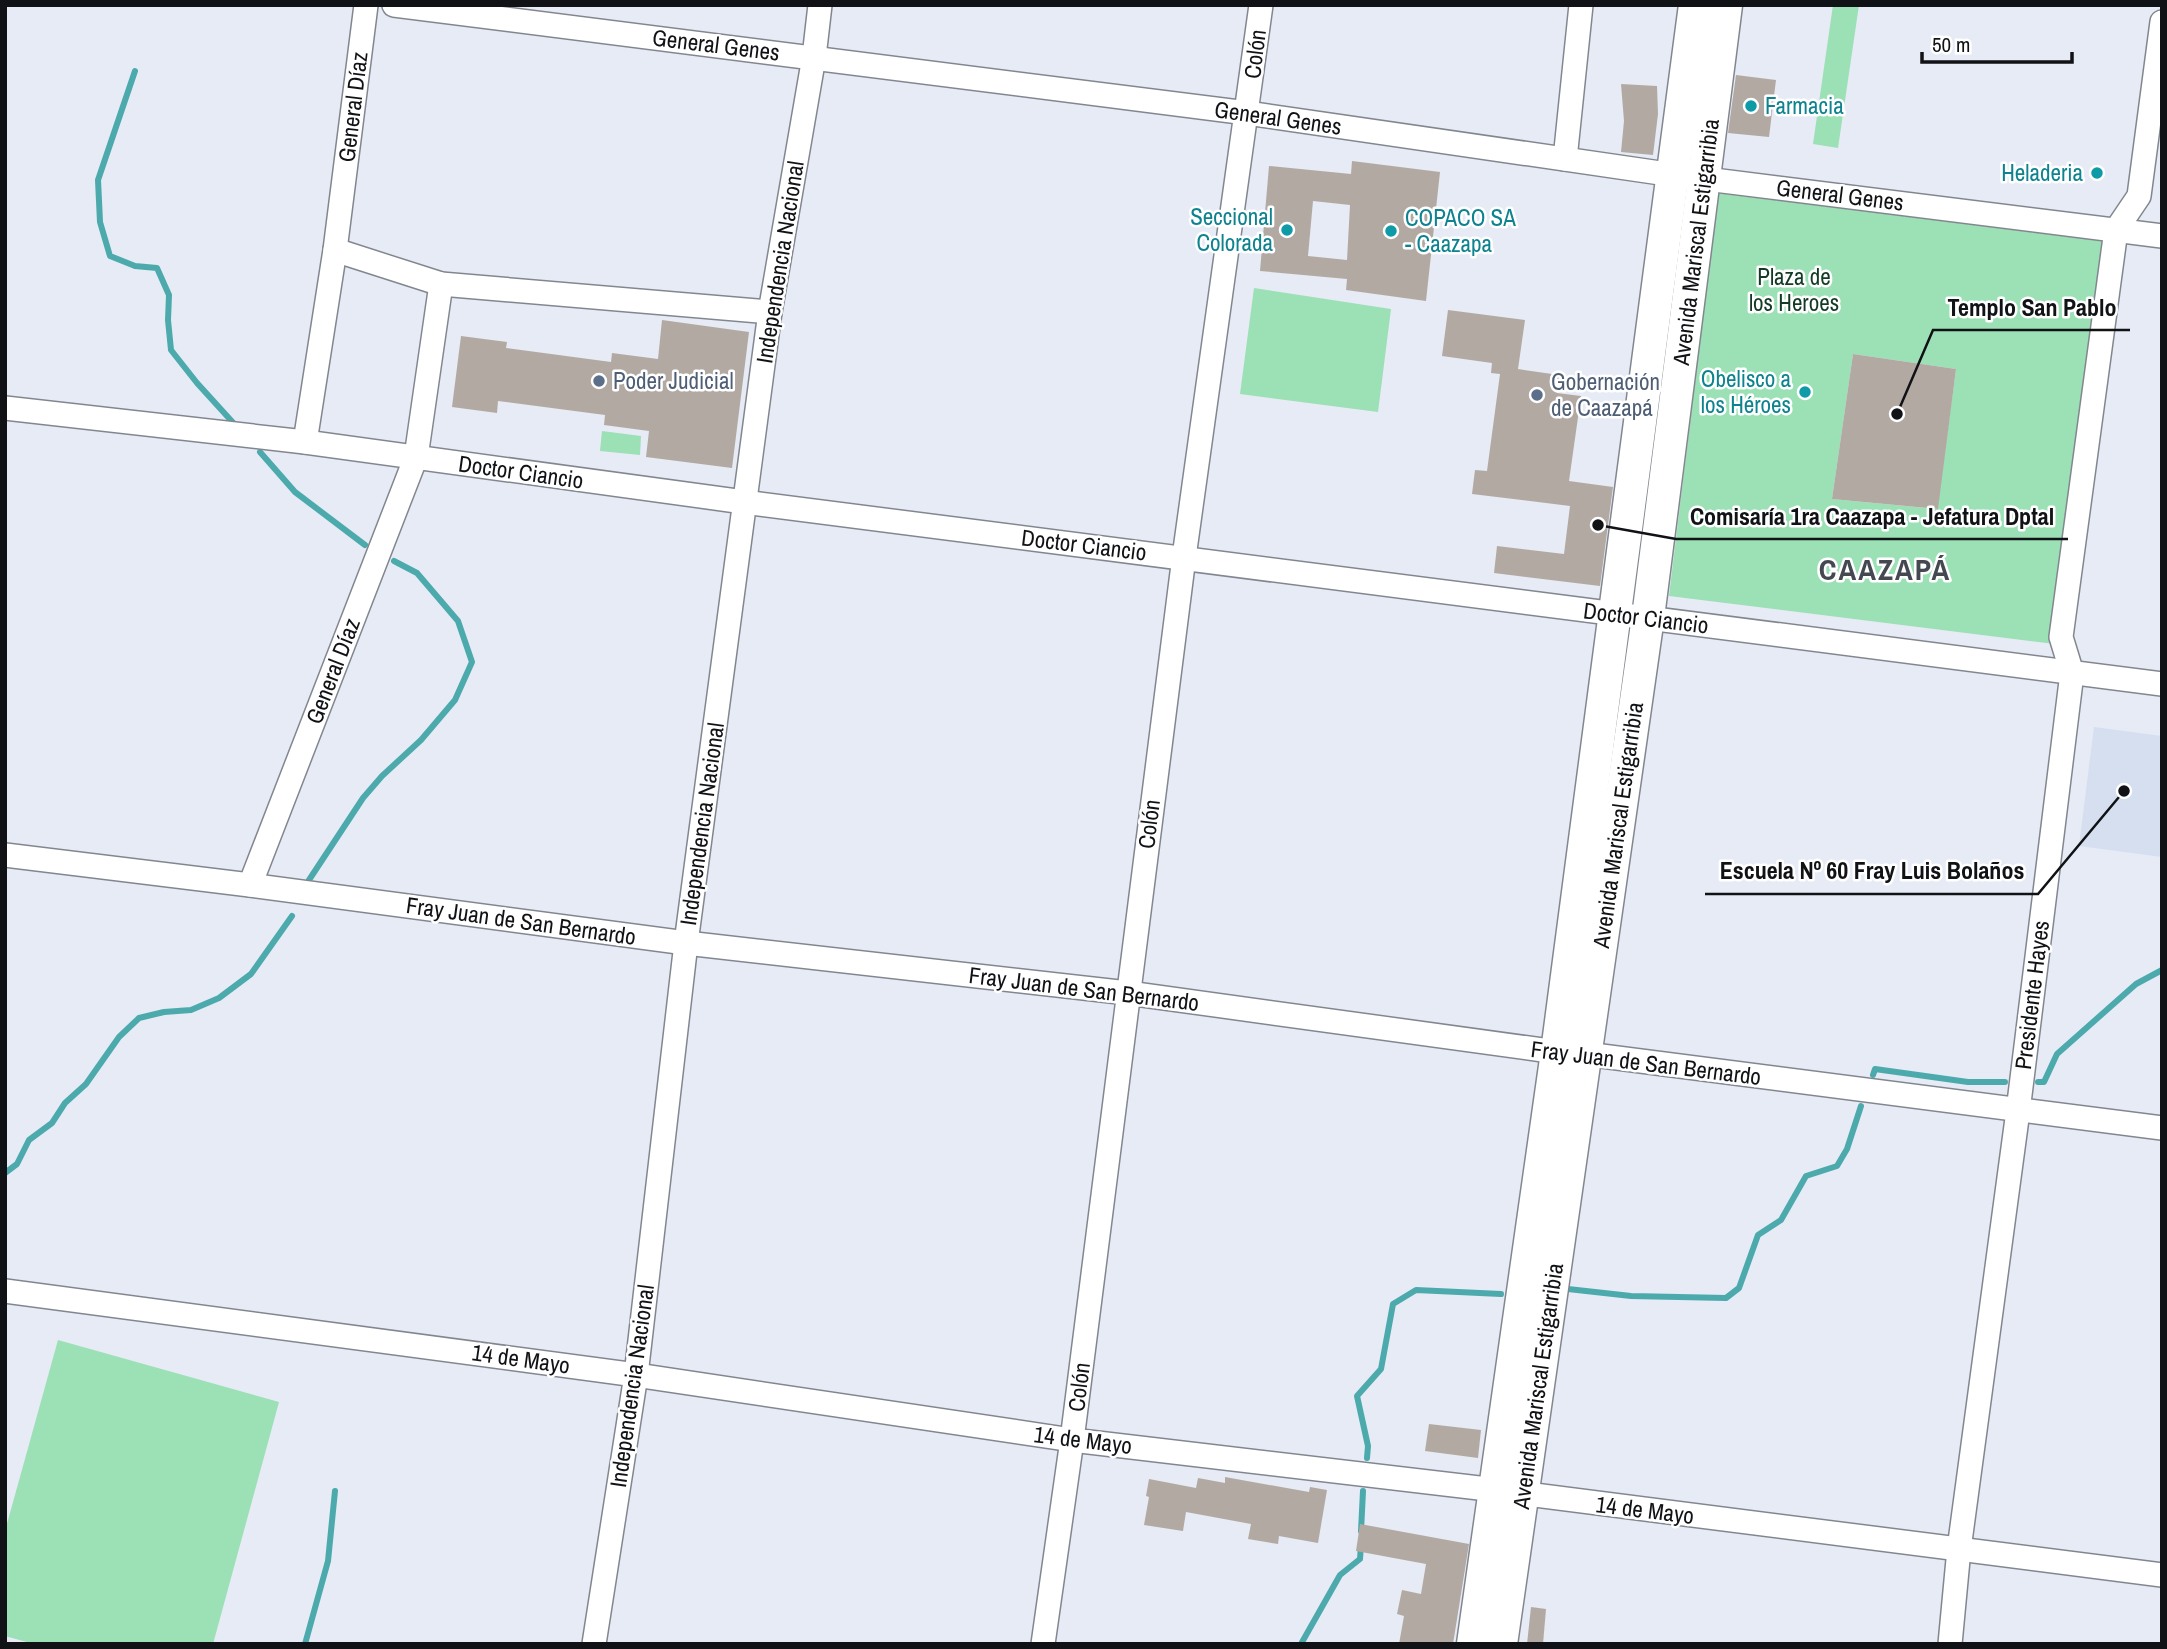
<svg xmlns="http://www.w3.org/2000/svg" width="2167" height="1649" viewBox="0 0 2167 1649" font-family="'Archivo Narrow',sans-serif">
	<rect width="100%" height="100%" fill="#e6ebf5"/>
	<!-- built -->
	<path fill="#d6dfef" d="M2094,727L2162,736V857L2079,846Z"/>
	<!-- green -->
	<g fill="#9ce0b6" fill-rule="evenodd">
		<path d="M1833,5H1859L1838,148L1813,144Z"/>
		<path d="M1718,193L2103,241L2055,644L1669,596ZM1853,354L1956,369L1937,509L1832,499Z"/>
		<path d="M1254,288L1391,309L1378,412L1240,394Z"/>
		<path d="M602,431L641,436L640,455L600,451Z"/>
		<path d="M58,1340L279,1402L213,1644H34L5,1636V1531Z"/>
	</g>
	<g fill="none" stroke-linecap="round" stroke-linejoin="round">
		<!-- stream -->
		<g stroke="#4caaac" stroke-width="6">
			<path d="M135,71L98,180L100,222L110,256L135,266L157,268L169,295L168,320L171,350L197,383L237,427"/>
			<path d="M260,452L295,492L365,545"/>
			<path d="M309,880L363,798L382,776L421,740L455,700L472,662L458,621L417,573L394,561"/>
			<path d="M1873,1075L1875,1069L1968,1082H2005"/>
			<path d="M2038,1082H2044L2057,1054L2136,984L2162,970"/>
			<path d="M5,1173L17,1164L29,1140L52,1123L65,1103L86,1084L119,1037L139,1018L164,1012L191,1010L219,998L251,974L292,916"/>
			<path d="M1568,1289L1631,1296L1726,1298L1739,1288L1758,1235L1781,1220L1806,1176L1837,1166L1847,1149L1861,1106"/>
			<path d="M1367,1458L1368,1446L1357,1396L1381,1369L1393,1304L1416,1290L1501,1294"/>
			<path d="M1361,1531L1363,1491"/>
			<path d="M305,1644L328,1561L335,1491"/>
			<path d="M1301,1644L1340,1575L1360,1559L1361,1545"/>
		</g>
	</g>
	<!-- building -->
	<g fill="#b3a9a3" fill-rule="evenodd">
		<path d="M1736,75L1776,80L1769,137L1728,133Z"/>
		<path d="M1621,84L1657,86L1658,114L1653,155L1621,152L1624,121Z"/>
		<path d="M1352,161L1440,172L1426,301L1346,290L1347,279L1260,271L1269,166L1351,174ZM1313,201L1350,205L1347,260L1308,256Z"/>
		<path d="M1448,310L1525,320L1518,369L1559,375L1557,393L1581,396L1569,481L1613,487L1600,586L1494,573L1497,546L1564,554L1570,506L1472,494L1475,470L1487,471L1500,374L1491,373L1492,363L1442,356Z"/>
		<path d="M662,320L749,332L732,468L646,457L649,431L604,425L605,415L498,401L497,413L452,407L461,336L507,342L506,348L611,362L612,353L658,359Z"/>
		<path d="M1853,354L1956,369L1938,509L1832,499Z"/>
		<path d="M1429,1424L1481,1430L1478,1458L1425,1451Z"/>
		<path d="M1225,1477L1309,1492L1310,1487L1327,1490L1318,1543L1279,1536L1278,1544L1248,1539L1251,1524L1186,1512L1183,1531L1144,1525L1149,1497L1146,1496L1149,1479L1196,1488L1198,1478L1225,1483Z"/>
		<path d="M1360,1524L1469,1544L1453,1644H1399L1404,1616L1397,1614L1402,1590L1421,1594L1426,1564L1356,1551Z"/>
		<path d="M1531,1607L1546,1609L1543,1644H1527Z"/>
	</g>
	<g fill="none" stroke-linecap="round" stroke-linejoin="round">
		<defs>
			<g id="street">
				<path d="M394,5L1247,113L1674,175L2162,236"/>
				<path d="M1565,159L1581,5"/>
				<path d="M335,250L441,284L770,312"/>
				<path d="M5,408L305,442L744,502L2162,684"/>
				<path d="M305,442L335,250L366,5"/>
				<path d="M5,855L250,885L686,943L1128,993L1557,1052L1586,1054L2162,1128"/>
				<path d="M250,885L416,457L441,284"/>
				<path d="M5,1291L636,1375L1072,1440L1496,1490L2162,1575"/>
				<path d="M594,1644L636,1375L686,943L770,312L814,57L820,5"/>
				<path d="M1043,1644L1072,1440L1184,557L1261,5"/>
				<path d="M1950,1644L1959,1549L2018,1111L2072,673L2061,637L2116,230L2139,196L2162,22"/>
			</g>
			<g id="secondary">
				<path d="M1473,1644L1557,1052L1695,5"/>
				<path d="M1501,1644L1648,617L1726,5"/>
			</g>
		</defs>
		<!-- street casing -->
		<use href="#street" stroke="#82878f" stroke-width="26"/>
		<!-- secondary casing -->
		<use href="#secondary" stroke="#82878f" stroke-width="35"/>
		<!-- street -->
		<use href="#street" stroke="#fff" stroke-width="23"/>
		<!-- secondary -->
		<use href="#secondary" stroke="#fff" stroke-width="32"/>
	</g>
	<!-- markers -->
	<g fill="#0f9aa8" stroke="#fff" stroke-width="2.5">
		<circle cx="1751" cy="106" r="7"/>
		<circle cx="2097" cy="173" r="7"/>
		<circle cx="1287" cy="230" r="7"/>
		<circle cx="1391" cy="231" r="7"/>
		<circle cx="1805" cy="392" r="7"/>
	</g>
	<g fill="#5c6f8a" stroke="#fff" stroke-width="2.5">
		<circle cx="599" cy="381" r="7"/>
		<circle cx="1537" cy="395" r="7"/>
	</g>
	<g text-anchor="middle" stroke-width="5" stroke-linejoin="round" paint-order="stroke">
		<!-- street labels -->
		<g font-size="23" fill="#101215" stroke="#fff">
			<text transform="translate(716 45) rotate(7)" y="8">General Genes</text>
			<text transform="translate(1255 54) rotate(-83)" y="8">Colón</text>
			<text transform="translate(353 107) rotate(-83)" y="8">General Díaz</text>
			<text transform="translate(1278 118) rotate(8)" y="8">General Genes</text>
			<text transform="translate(1840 195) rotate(7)" y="8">General Genes</text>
			<text transform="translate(1696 242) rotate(-83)" y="8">Avenida Mariscal Estigarribia</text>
			<text transform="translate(780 262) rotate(-81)" y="8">Independencia Nacional</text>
			<text transform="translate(521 472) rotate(8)" y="8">Doctor Ciancio</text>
			<text transform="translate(1084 545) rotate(7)" y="8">Doctor Ciancio</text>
			<text transform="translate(1646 618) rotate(7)" y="8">Doctor Ciancio</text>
			<text transform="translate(333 671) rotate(-69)" y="8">General Díaz</text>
			<text transform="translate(702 824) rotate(-82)" y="8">Independencia Nacional</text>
			<text transform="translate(1149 824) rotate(-83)" y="8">Colón</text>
			<text transform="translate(1618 825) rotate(-82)" y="8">Avenida Mariscal Estigarribia</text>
			<text transform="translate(521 921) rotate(8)" y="8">Fray Juan de San Bernardo</text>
			<text transform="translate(1084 989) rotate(7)" y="8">Fray Juan de San Bernardo</text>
			<text transform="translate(2032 995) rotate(-83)" y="8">Presidente Hayes</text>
			<text transform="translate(1646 1063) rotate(7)" y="8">Fray Juan de San Bernardo</text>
			<text transform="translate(521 1359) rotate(8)" y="8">14 de Mayo</text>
			<text transform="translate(632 1386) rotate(-82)" y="8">Independencia Nacional</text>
			<text transform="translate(1538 1386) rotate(-82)" y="8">Avenida Mariscal Estigarribia</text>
			<text transform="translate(1079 1387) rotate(-83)" y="8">Colón</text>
			<text transform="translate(1083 1440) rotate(7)" y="8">14 de Mayo</text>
			<text transform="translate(1645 1510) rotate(7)" y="8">14 de Mayo</text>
		</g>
		<!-- culture labels -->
		<g font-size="23" fill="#0d838f" stroke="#fff" text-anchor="end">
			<text x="1765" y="114" text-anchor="start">Farmacia</text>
			<text x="2083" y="181">Heladeria</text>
			<text x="1273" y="225">Seccional<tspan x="1273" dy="26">Colorada</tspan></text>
			<text x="1405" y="226" text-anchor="start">COPACO SA<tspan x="1405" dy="26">- Caazapa</tspan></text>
			<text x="1791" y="387">Obelisco a<tspan x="1791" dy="26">los Héroes</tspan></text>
		</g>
		<!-- park labels -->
		<g font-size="23" fill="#133a25" stroke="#fff">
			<text x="1794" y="285">Plaza de<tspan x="1794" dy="26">los Heroes</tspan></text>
		</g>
		<!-- service labels -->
		<g font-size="23" fill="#4e5e75" stroke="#fff" text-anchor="start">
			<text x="613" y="389">Poder Judicial</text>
			<text x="1551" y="390">Gobernación<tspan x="1551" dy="26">de Caazapá</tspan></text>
		</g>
		<!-- district labels -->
		<g font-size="30" font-weight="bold" letter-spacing="2" fill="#444850" stroke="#fff">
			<text x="1885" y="580">CAAZAPÁ</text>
		</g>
	</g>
	<!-- callouts -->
	<path fill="none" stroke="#101215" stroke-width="2.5" d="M1897 414L1933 330H2130M1598 525L1676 539H2068M2124 791L2038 894H1705"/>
	<g fill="#101215" stroke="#fff" stroke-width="2.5">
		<circle cx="1897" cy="414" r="7"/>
		<circle cx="1598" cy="525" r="7"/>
		<circle cx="2124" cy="791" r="7"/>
	</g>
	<g font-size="24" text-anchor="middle" font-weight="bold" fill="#101215" stroke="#fff" stroke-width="5" stroke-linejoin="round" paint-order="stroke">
		<text x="2032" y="316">Templo San Pablo</text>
		<text x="1872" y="525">Comisaría 1ra Caazapa - Jefatura Dptal</text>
		<text x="1872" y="879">Escuela Nº 60 Fray Luis Bolaños</text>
	</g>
	<!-- border -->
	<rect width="2167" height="1649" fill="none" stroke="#101215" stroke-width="14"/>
	<!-- scale -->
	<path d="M1922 52v10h150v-10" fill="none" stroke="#101215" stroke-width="3.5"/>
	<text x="1932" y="52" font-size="21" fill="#101215" stroke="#ffffff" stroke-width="5" paint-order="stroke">50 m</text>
</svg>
